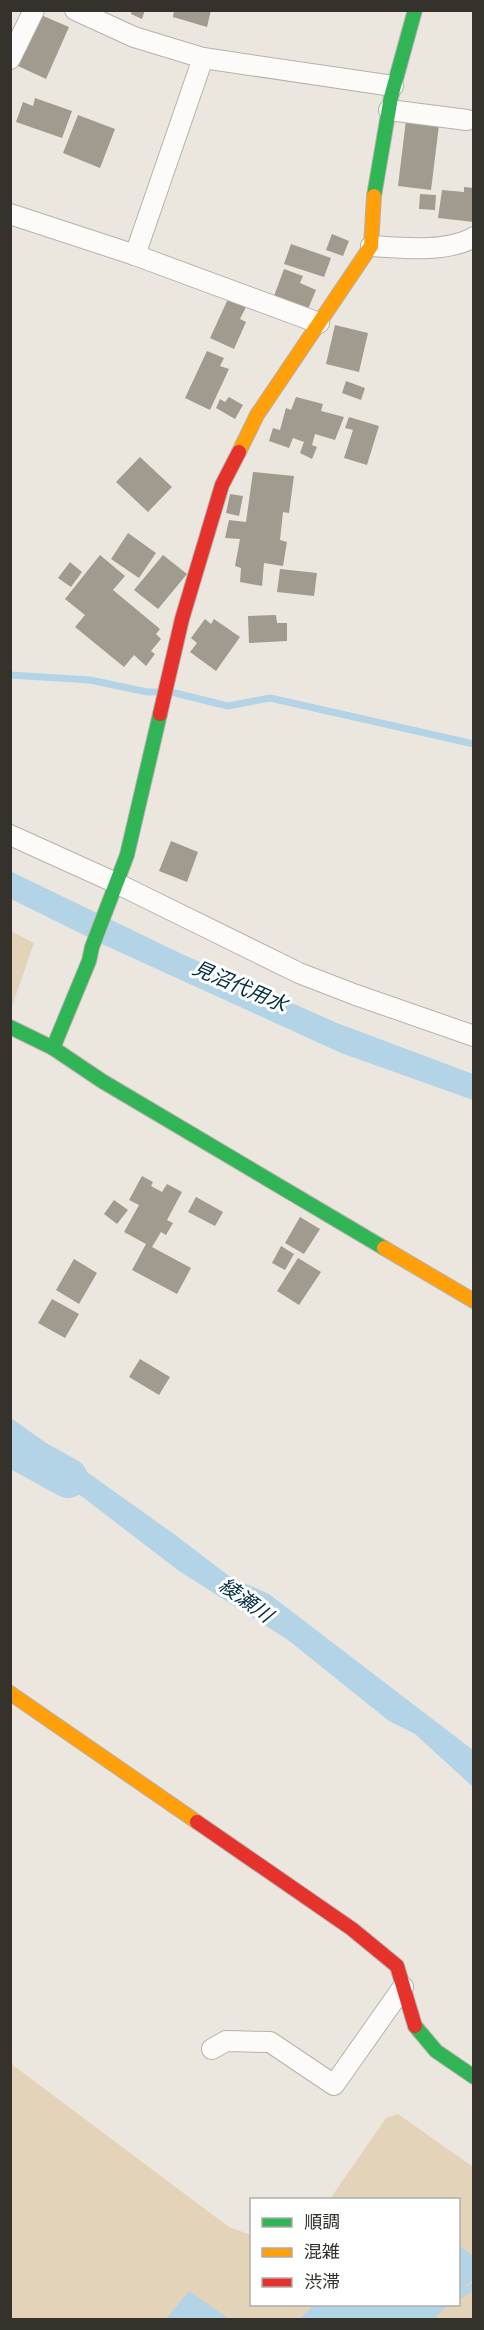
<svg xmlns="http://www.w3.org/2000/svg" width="484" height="2330" viewBox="0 0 484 2330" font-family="Arial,'Noto Sans JP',sans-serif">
	<rect width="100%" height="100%" fill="#ece7de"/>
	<!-- green -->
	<g fill="#e3d3b9">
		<path d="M11,931L34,943L11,1009Z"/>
		<path d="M10,2063L229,2227L251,2235L252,2304H458V2200L330,2199L386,2118L398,2114L473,2167V2319H11Z"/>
	</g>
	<!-- water -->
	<g fill="#b3d4e6">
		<path d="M10,871L182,954L337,1023L473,1074V1100L341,1053L104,945L11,899Z"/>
		<path d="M11,1418L174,1534L229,1576L269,1594L473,1750V1787L415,1734L389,1721L288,1640L179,1571L63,1482L11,1444Z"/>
		<path d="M459,2245L473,2256L474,2278L459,2293Z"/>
		<path d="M189,2291L229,2319H166Z"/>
		<path d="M313,2305V2304L448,2305L434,2319H300Z"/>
	</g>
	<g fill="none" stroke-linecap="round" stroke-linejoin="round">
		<!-- stream -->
		<g stroke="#b3d4e6" stroke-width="7">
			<path d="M10,675L90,680L147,692H159"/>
			<path d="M171,692L228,706L270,698L474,744"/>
			<path d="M458,2296L474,2286"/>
		</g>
		<!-- river -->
		<path stroke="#b3d4e6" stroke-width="40" d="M10,1446L68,1478"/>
	</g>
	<!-- building -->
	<g fill="#a19a8e">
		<path d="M132,10H145L142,19L131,14Z"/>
		<path d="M174,10H211L207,27L173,17Z"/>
		<path d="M41,15L69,27L46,79L18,66Z"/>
		<path d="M35,98L72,111L62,138L16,122L23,102L33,106Z"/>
		<path d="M78,115L115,129L100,168L63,153Z"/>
		<path d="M406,120L439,125L431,190L398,186Z"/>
		<path d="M464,187L474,188V222L438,218L442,190L464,192Z"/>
		<path d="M420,194L436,195L435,210L419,209Z"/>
		<path d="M332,234L349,241L343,256L326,250Z"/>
		<path d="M291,244L331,258L324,277L284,264Z"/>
		<path d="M284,269L303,276L300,283L316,290L308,309L274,296Z"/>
		<path d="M228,299L246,307L240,319L246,322L234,349L210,338Z"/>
		<path d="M335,325L368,333L359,372L326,364Z"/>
		<path d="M207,351L224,358L220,366L229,369L210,410L185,398Z"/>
		<path d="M346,381L365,388L361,400L342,393Z"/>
		<path d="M229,397L243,405L235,419L216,408L220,399L225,402Z"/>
		<path d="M296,397L323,404L321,411L344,417L335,440L315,434L312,445L317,447L312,459L300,453L304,442L293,438L289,448L269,441L273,428L280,430L286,408L291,410Z"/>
		<path d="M349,417L379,426L367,465L344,458L353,430L345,428Z"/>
		<path d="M140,457L172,487L148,512L116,482Z"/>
		<path d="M253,472L294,476L289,513L283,512L280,540L287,542L283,566L264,563L262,586L240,582L241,568L235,566L240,539L225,538L229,520L246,522Z"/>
		<path d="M230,494L243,496L239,516L226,513Z"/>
		<path d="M128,533L156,553L139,578L111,559Z"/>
		<path d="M100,555L125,576L113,590L160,629L156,634L161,639L151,651L155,654L146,666L134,655L124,667L75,627L85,615L65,599Z"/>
		<path d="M163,555L187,574L158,609L134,590Z"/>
		<path d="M70,562L82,572L71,587L58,578Z"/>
		<path d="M280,569L317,573L314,596L277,592Z"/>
		<path d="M276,615L277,623H287V641L249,643L248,616Z"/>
		<path d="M205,619L211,624L214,619L240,637L216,671L190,652L197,643L191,638Z"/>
		<path d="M171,841L198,852L187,882L159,871Z"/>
		<path d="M142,1176L153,1182L151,1186L162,1192L167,1184L182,1192L167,1220L173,1223L166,1235L161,1232L152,1247L191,1268L177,1294L132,1270L146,1244L124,1232L139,1205L129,1200Z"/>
		<path d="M196,1197L223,1212L215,1226L188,1212Z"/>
		<path d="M114,1200L128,1210L117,1224L104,1214Z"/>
		<path d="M300,1217L320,1229L304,1254L285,1243Z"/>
		<path d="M281,1246L294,1254L285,1270L272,1263Z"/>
		<path d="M298,1258L321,1272L299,1305L277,1291Z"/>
		<path d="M74,1259L97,1273L79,1304L56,1290Z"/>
		<path d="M52,1299L79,1314L65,1338L38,1323Z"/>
		<path d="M140,1359L170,1377L159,1395L129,1377Z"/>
	</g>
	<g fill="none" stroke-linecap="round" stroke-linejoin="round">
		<defs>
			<g id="street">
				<path d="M75,10L134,37L203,58L393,86"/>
				<path d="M10,59L34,10"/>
				<path d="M389,110L467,120"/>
				<path d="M10,214L135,255L319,323"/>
				<path d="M371,246C401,248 447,253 474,237"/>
				<path d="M135,255L203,58"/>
				<path d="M10,835L116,883L299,973L356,995L474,1036"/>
				<path d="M212,2049L226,2041L270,2042L334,2085L403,1987"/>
			</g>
			<g id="fast">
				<path d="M374,196L391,97L415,10"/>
				<path d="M10,1027L53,1048L102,1081L384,1248"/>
				<path d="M53,1048L89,961L92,947L127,855L160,714"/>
				<path d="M415,2026L436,2051L474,2077"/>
			</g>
			<g id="slow">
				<path d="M239,452L257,415L371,246L374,196"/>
				<path d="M384,1248L474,1301"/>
				<path d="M10,1693L197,1822"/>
			</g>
			<g id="jam">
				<path d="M160,714L182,619L222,485L239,452"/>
				<path d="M197,1822L352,1929L397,1966L415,2026"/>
			</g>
		</defs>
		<!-- street casing -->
		<use href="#street" stroke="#b6b2ab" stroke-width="22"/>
		<!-- fast casing -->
		<use href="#fast" stroke="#b6b2ab" stroke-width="16"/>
		<!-- slow casing -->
		<use href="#slow" stroke="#b6b2ab" stroke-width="16"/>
		<!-- jam casing -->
		<use href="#jam" stroke="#b6b2ab" stroke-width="16"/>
		<!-- street -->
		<use href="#street" stroke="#fcfbfa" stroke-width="20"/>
		<!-- fast -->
		<use href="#fast" stroke="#30b455" stroke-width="14"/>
		<!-- slow -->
		<use href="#slow" stroke="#ff9f0a" stroke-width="14"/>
		<!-- jam -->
		<use href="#jam" stroke="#e5322d" stroke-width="14"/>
	</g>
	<g text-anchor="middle" stroke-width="6" stroke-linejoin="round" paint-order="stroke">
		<!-- water labels -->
		<g font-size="20" font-style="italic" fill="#012e42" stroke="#fff">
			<text transform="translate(240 986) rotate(23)" y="7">見沼代用水</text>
			<text transform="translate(246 1600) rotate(36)" y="7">綾瀬川</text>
		</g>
	</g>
	<!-- border -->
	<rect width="484" height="2330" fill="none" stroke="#35322c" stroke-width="24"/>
	<!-- legend -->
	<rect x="250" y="2198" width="210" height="108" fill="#ffffff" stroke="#aeadab" stroke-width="1.5"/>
	<rect x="262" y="2218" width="30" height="9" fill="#30b455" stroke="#aeadab" stroke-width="1.5"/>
	<text x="304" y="2228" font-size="18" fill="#35322c">順調</text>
	<rect x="262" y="2248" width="30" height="9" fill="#ff9f0a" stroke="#aeadab" stroke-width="1.5"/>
	<text x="304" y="2258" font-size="18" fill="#35322c">混雑</text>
	<rect x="262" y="2278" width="30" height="9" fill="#e5322d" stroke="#aeadab" stroke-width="1.5"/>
	<text x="304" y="2288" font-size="18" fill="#35322c">渋滞</text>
</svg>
